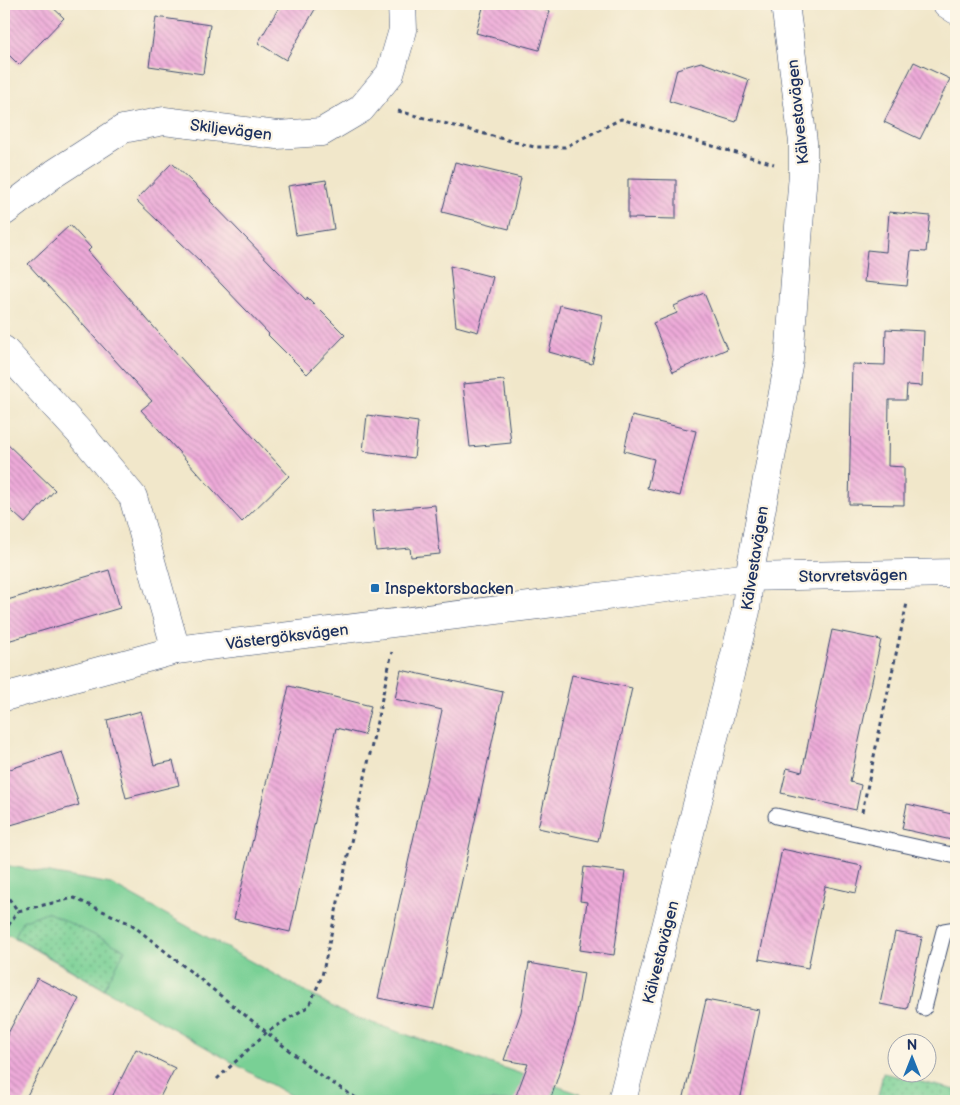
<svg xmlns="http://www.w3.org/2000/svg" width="960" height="1105" viewBox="0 0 960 1105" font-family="'Balsamiq Sans',sans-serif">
	<defs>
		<pattern id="park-dots" width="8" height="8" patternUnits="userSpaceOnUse" patternTransform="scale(1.25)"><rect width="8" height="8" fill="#79d095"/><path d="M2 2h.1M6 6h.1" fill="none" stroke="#62a97d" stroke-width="1.8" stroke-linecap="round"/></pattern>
		<pattern id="building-back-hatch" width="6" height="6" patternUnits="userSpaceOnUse" patternTransform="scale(1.25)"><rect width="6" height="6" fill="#eeaad9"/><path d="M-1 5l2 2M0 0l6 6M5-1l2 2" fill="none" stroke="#c08bb3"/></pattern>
	</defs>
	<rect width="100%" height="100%" fill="#fcf5e5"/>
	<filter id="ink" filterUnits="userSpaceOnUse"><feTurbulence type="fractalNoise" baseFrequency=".02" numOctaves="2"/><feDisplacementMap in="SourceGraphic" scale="10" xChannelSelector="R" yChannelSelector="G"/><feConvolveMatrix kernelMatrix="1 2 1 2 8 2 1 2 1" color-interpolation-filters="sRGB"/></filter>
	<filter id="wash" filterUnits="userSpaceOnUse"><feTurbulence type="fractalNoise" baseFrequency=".0096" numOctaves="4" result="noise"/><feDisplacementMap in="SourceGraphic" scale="20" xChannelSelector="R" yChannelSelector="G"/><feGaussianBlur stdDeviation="1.12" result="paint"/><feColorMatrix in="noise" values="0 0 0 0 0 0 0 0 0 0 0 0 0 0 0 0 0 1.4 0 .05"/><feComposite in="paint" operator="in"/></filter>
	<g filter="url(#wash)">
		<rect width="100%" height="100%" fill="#f1e7ca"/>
		<!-- grass -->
		<path fill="#79d095" stroke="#4a807a" d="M4,865L111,884L346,1014L583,1095L582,1101H300L4,932Z"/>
		<!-- park -->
		<g fill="url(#park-dots)" stroke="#4a807a">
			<path d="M47,912L125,950L104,989L15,937L22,921Z"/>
			<path d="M883,1073L956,1090V1101H877Z"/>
		</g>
		<g id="blocks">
			<!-- building -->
			<g fill="url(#building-back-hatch)">
				<path d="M12,4H49L64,18L19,65L4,50V12Z"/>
				<path d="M281,4H318L286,60L258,43Z"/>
				<path d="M484,4H523L550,11L539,50L476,33Z"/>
				<path d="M156,17L210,25L203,74L149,66Z"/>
				<path d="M701,62L749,80L736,122L669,101L677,69Z"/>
				<path d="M914,62L950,79L920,139L884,122Z"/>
				<path d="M455,162L521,178L509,229L442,212Z"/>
				<path d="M172,163L211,200L210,201L307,301V297L345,335L307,374L268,335L269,334L200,262H201L136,200Z"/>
				<path d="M628,179L676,180V219L628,218Z"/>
				<path d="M326,180L334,229L296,235L288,186Z"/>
				<path d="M889,212L930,216L926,252L911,251L907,286L864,282L867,250L886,252Z"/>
				<path d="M70,225L91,248L88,251L178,355L289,476L242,522L141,410L152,401L28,264Z"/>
				<path d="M450,266L493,277L478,332L456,326Z"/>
				<path d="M704,293L727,349L673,372L653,323L677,313L674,306Z"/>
				<path d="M560,305L603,315L592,364L549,352Z"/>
				<path d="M886,329L924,331L922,386L907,385L906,400H889L888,466L904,467V505L849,504L852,364L885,365Z"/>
				<path d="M504,380L511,443L470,447L463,384Z"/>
				<path d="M367,415L418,422L414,458L363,451Z"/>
				<path d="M632,416L696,431L680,496L647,488L654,459L624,451Z"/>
				<path d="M4,441L55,490L25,523L4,504Z"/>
				<path d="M435,505L440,554L411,557L410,548L376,551L372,511Z"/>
				<path d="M109,570L120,608L4,642V601Z"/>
				<path d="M832,630L881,640L850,782L861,785L856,810L781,793L787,768L802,772Z"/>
				<path d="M401,670L503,692L434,1009L378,998L442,710L395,699Z"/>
				<path d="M572,675L632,688L598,841L538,828Z"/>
				<path d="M289,686L371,706L364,735L336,728L290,932L234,919Z"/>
				<path d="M141,711L154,765L173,761L179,785L126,798L107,720Z"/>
				<path d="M62,752L79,805L4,827V771Z"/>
				<path d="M907,804L956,815V841L902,829Z"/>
				<path d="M782,849L862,866L856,893L825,886L808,968L759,959Z"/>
				<path d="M584,867L625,872L614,955L580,950L587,902L580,901Z"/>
				<path d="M895,932L922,937L907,1009L880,1004Z"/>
				<path d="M529,963L584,973L575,1024L550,1101H514L528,1064L504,1060L521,1012Z"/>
				<path d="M37,978L79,999L24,1101H4V1041Z"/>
				<path d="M706,1000L759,1010L740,1101H683Z"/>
				<path d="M136,1049L175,1068L158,1101H110Z"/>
			</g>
		</g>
	</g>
	<g filter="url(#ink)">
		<use href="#blocks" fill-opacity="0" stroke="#3b4b6e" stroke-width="1"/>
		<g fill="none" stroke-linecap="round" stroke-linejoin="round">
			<defs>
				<g id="service">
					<path d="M776,816L956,856"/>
					<path d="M924,1008L944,931L956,929"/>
				</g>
				<g id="minor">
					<path d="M947,4L956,10"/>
					<path d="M4,212L55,173L123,129L164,121L277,135L322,132L361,109L390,74L403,30L402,4"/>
					<path d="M4,350L80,433L133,497L176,650L538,605L749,577L956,573"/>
					<path d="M4,697L176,650"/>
					<path d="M622,1101L746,611L749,577L789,360L803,173V142L785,4"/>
				</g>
			</defs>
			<!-- service casing -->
			<use href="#service" stroke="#3b4b6e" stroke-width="17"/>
			<!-- minor casing -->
			<use href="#minor" stroke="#3b4b6e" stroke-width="29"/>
			<!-- path -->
			<g stroke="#3b4b6e" stroke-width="3" stroke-dasharray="4 4" stroke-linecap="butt">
				<path d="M398,111L534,147H565L621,119L774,164"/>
				<path d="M862,812L907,603"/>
				<path d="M4,892L18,911L74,898L131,924L320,1075L361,1101"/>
				<path d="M4,932L18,911"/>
				<path d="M217,1079L267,1032L309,1006L322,976L392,652"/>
			</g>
			<!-- service -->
			<use href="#service" stroke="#fff" stroke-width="15"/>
			<!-- minor -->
			<use href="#minor" stroke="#fff" stroke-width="28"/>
		</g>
	</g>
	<!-- markers -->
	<rect fill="#1f6fb2" stroke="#fcf5e5" stroke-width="2" x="370" y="583" width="10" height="10" rx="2.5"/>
	<g text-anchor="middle" stroke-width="4.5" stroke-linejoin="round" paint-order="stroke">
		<!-- street labels -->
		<g font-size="16" fill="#1b2f5e" stroke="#fcf5e5">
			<text transform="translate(797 112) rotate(-96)" y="6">Kälvestavägen</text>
			<text transform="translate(231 129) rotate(7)" y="6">Skiljevägen</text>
			<text transform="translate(754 558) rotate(-81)" y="6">Kälvestavägen</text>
			<text transform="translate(853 575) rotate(-1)" y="6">Storvretsvägen</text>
			<text transform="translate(287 636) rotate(-7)" y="6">Västergöksvägen</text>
			<text transform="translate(660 952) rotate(-76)" y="6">Kälvestavägen</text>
		</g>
		<!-- poi labels -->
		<g font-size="16" fill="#1b2f5e" stroke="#fcf5e5" text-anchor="start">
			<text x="385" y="594">Inspektorsbacken</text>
		</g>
	</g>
	<!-- margin -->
	<rect width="960" height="1105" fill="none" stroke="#fcf5e5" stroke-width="20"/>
	<!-- north arrow -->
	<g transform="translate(912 1058)"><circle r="24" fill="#fcf5e5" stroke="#a2a6af"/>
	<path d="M0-4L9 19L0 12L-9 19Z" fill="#1f6fb2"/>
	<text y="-8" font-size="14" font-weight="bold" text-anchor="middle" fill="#1b2f5e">N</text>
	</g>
</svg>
